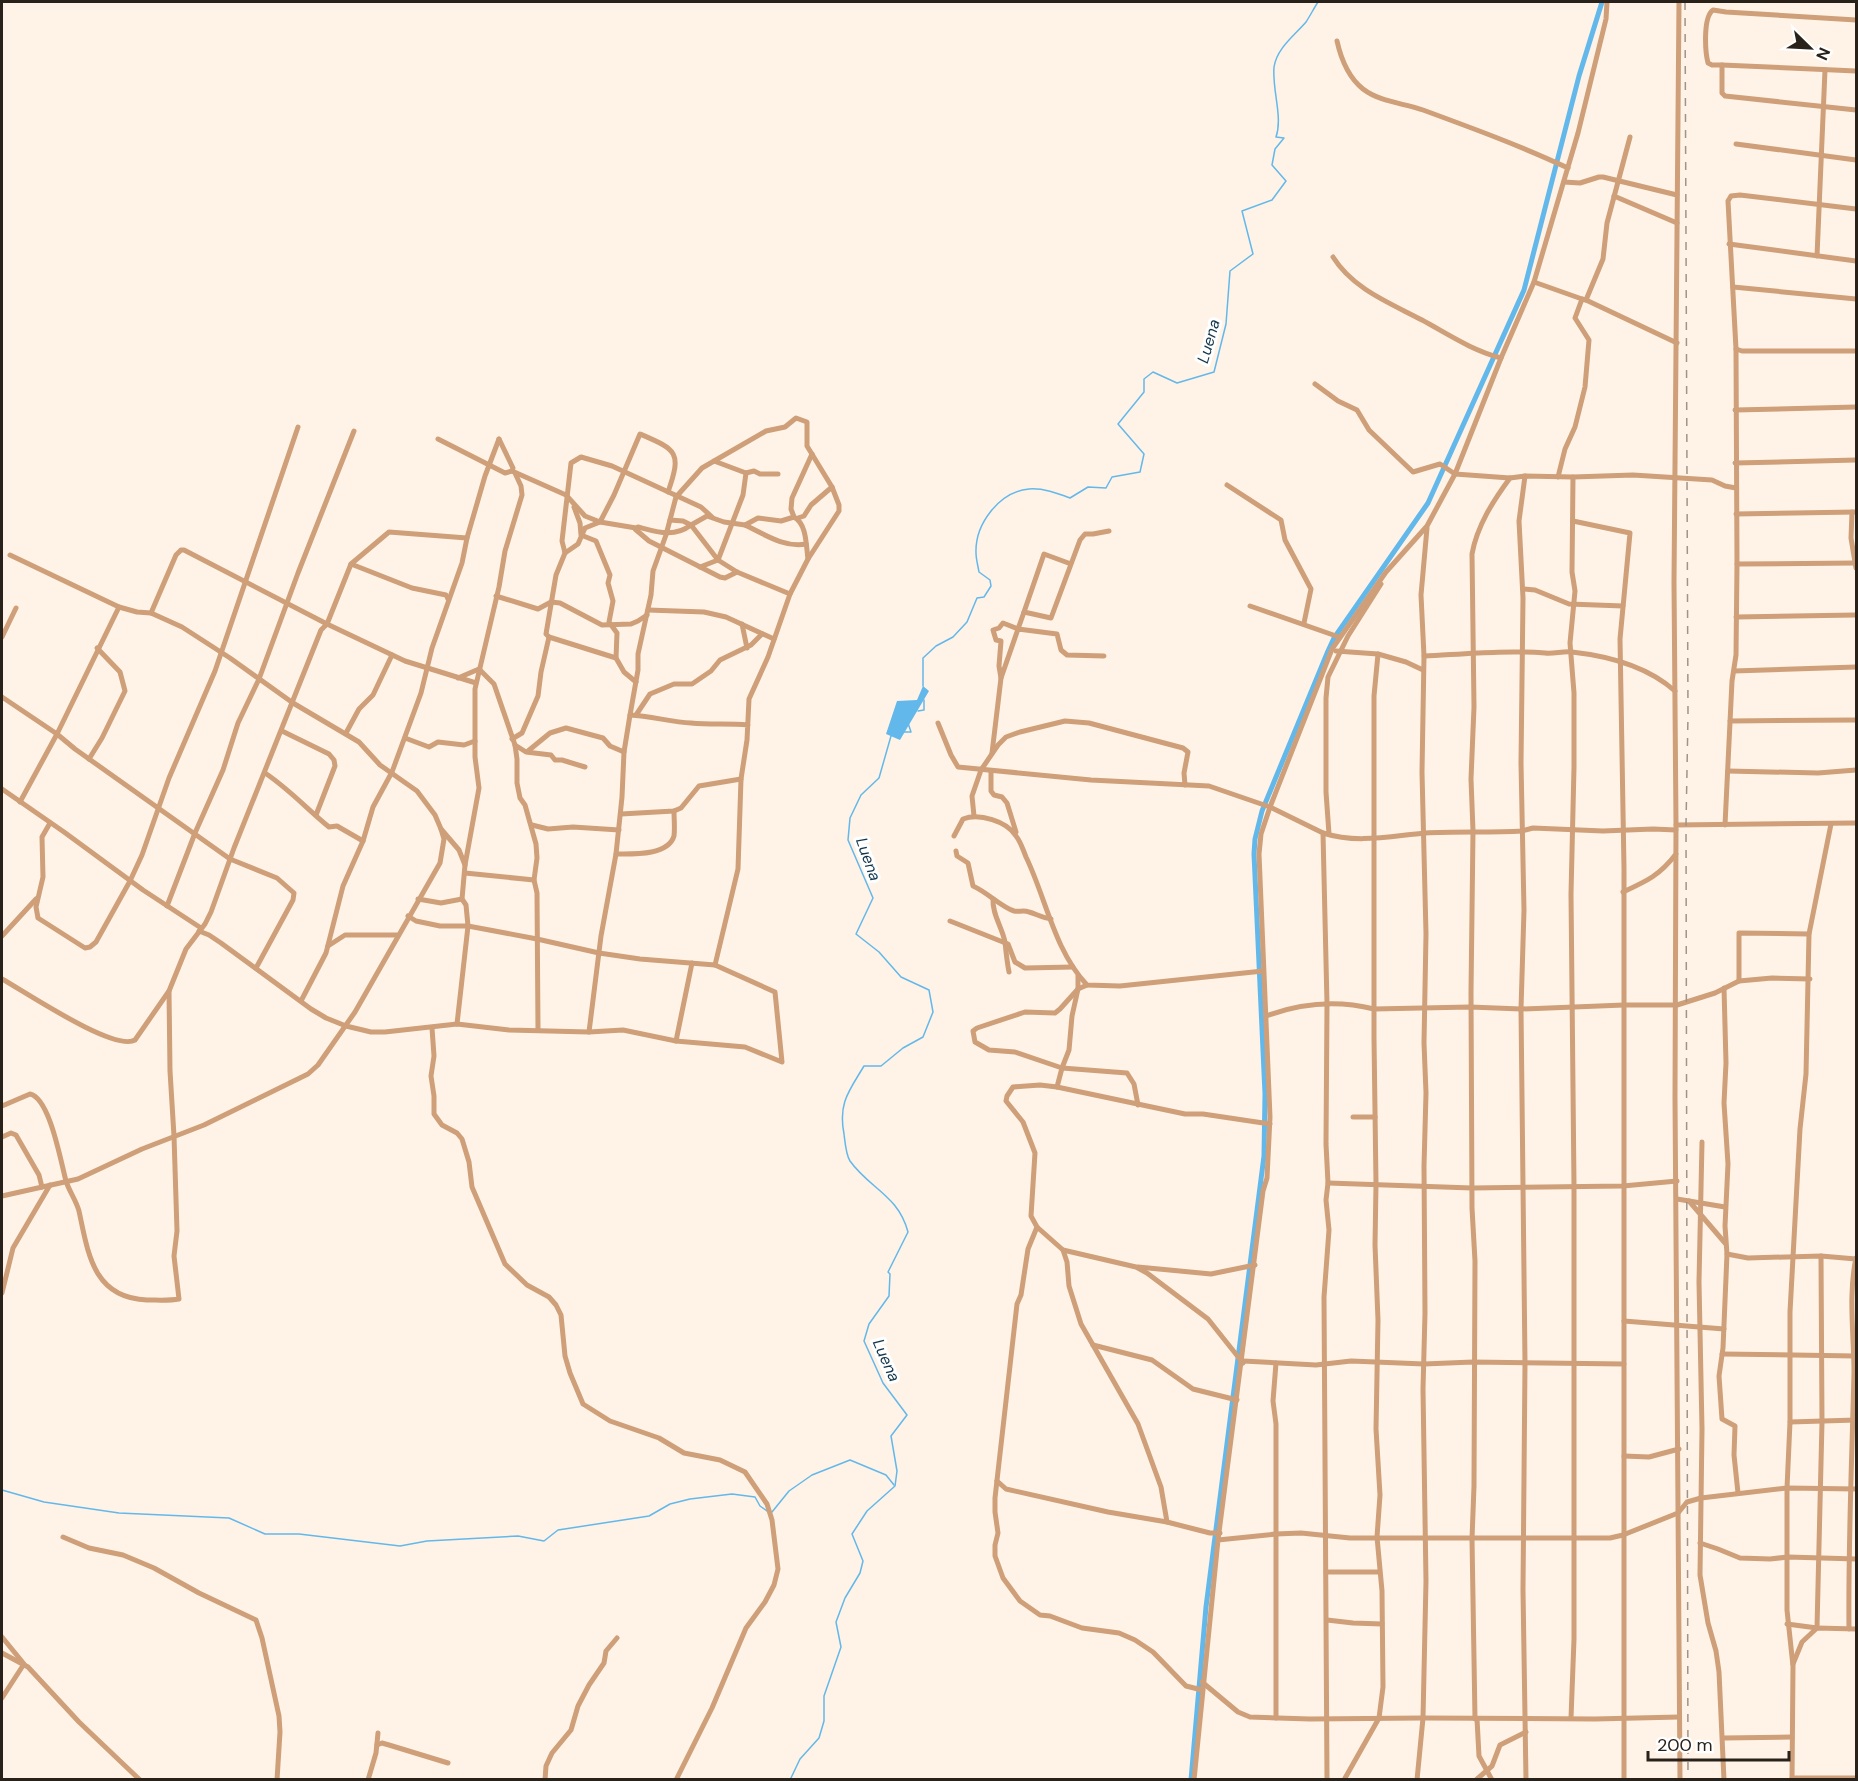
<svg xmlns="http://www.w3.org/2000/svg" width="1858" height="1781" viewBox="0 0 1858 1781" font-family="'DM Sans',sans-serif">
	<rect width="100%" height="100%" fill="#fef3e6"/>
	<!-- water -->
	<path fill="#63b8eb" d="M923,686L929,691L900,740L886,734L897,701L917,700Z"/>
	<g fill="none" stroke-linecap="round" stroke-linejoin="round">
		<!-- stream -->
		<g stroke="#63b8eb" stroke-width="1.5">
			<path d="M923,686V658L936,646L953,637L967,622L977,598L984,597L991,586L990,580L979,572C978,566 976,559 976,553C975,524 999,492 1029,489C1043,488 1057,493 1070,498L1088,487L1106,488L1112,477L1140,472L1144,454L1118,424L1144,392V379L1153,372L1177,383L1214,372L1226,324L1230,271L1253,254L1242,211L1272,200L1286,181L1272,165L1275,149L1284,138L1276,137C1283,117 1272,90 1274,67C1277,48 1294,36 1306,22C1310,16 1314,8 1318,2"/>
			<path d="M918,711L924,710V700"/>
			<path d="M904,732H911L908,723"/>
			<path d="M2,1490L44,1502L119,1513L229,1518L265,1534H299L400,1546L427,1541L518,1536L544,1541L558,1530L649,1516L670,1504L690,1499L732,1494L755,1497L760,1506L767,1511"/>
			<path d="M772,1512L789,1491L812,1475L850,1460L886,1475L894,1485"/>
			<path d="M790,1780L800,1759L819,1738L824,1721V1696L841,1647L836,1622L845,1598L860,1573L863,1561L852,1534L867,1511L895,1486L897,1471L891,1436L907,1415L883,1383L864,1341L869,1324L889,1296L890,1274L888,1272L908,1232C898,1195 870,1189 850,1161C846,1155 845,1142 844,1134C838,1103 849,1091 864,1066H881L903,1048L923,1037L933,1012L929,990L901,977L879,952L856,934L873,898L848,840L850,818L861,795L879,778L891,736"/>
		</g>
		<!-- canal -->
		<path stroke="#63b8eb" stroke-width="5" d="M1191,1780L1206,1607L1264,1156L1265,1094L1254,854L1255,839L1262,811L1328,651L1334,638L1428,503L1524,290L1579,76L1602,2"/>
		<!-- minor -->
		<g stroke="#ce9f78" stroke-width="5">
			<path d="M1856,20L1726,12L1713,10C1703,17 1705,51 1708,63L1712,65H1722V93L1725,96L1856,110"/>
			<path d="M1337,41C1341,59 1348,77 1363,89C1380,102 1403,103 1423,110C1472,128 1521,146 1568,168"/>
			<path d="M1722,65L1856,71"/>
			<path d="M1736,144L1856,160"/>
			<path d="M1564,182L1580,183L1599,177H1603L1677,195"/>
			<path d="M1614,196L1677,223"/>
			<path d="M1729,244L1856,261"/>
			<path d="M1817,256L1825,70"/>
			<path d="M1333,257C1353,289 1390,303 1422,320C1448,334 1471,350 1501,358"/>
			<path d="M1534,282L1582,299"/>
			<path d="M1733,287L1856,299"/>
			<path d="M1586,300L1677,343"/>
			<path d="M1736,349L1742,351H1856"/>
			<path d="M1315,384L1338,401L1357,410L1369,430L1413,472L1440,464L1455,474L1510,478L1525,476L1573,477L1633,475L1712,480L1725,486L1736,488"/>
			<path d="M1735,410L1856,407"/>
			<path d="M438,439L505,473L512,471L566,495L585,516L600,522L636,528L638,527C657,532 674,538 691,525L718,560"/>
			<path d="M499,439L513,468L512,471"/>
			<path d="M714,461L746,473L743,495L718,560"/>
			<path d="M1735,463L1856,460"/>
			<path d="M746,473L754,471L760,474H778"/>
			<path d="M1525,476L1519,521L1523,598L1521,763L1524,910L1521,1009L1525,1363L1523,1590L1526,1780"/>
			<path d="M1558,477L1565,449L1575,427L1585,387L1589,340L1575,318L1582,299L1586,300L1603,259L1607,223L1630,137"/>
			<path d="M1227,485L1281,520L1285,540L1311,589L1304,623"/>
			<path d="M574,507L580,523L581,535L596,541L610,575L608,583L613,601L609,622L617,633L616,658"/>
			<path d="M1852,512L1851,538L1856,568"/>
			<path d="M1736,514L1856,512"/>
			<path d="M798,518L804,516L811,505L832,487"/>
			<path d="M670,520L683,521L691,525L707,516L724,522L745,525L758,518L781,521L794,517"/>
			<path d="M1573,521L1630,533L1620,639L1624,868V1780"/>
			<path d="M745,525C764,534 784,548 806,544"/>
			<path d="M635,529L649,541L720,577L725,578L737,572"/>
			<path d="M565,553L578,544L585,528L600,522L614,495L640,434C677,450 682,452 668,492"/>
			<path d="M10,555L119,607L137,612L151,613L182,627L230,658L293,703L359,742L380,765L417,791L435,815L441,829L459,850L465,865"/>
			<path d="M808,559C806,546 807,524 794,517L791,509L792,498L812,454"/>
			<path d="M351,564L412,588L446,595L448,599"/>
			<path d="M1071,564L1044,554L1024,612L1051,618L1080,540L1085,534H1093L1109,531"/>
			<path d="M1737,564L1856,563"/>
			<path d="M700,567L718,560L737,572L790,594"/>
			<path d="M1523,589L1535,590L1569,604L1623,606"/>
			<path d="M496,596L538,609L551,602L560,603L602,625L631,624L638,621L647,615"/>
			<path d="M1250,606L1339,637"/>
			<path d="M648,610L704,612L726,617L774,639"/>
			<path d="M1024,612L1018,629L1001,678L999,666L1001,641L996,640L993,630L999,628L1003,623L1018,629L1057,634L1061,650L1067,655L1104,656"/>
			<path d="M151,613L176,555L181,550H184L327,624L405,661L476,683"/>
			<path d="M1736,617L1856,615"/>
			<path d="M742,624L747,648"/>
			<path d="M2,637L16,608"/>
			<path d="M1336,651L1378,654L1406,662L1423,670"/>
			<path d="M1424,656C1464,654 1505,650 1545,653C1554,654 1563,651 1572,652C1608,656 1648,667 1675,691"/>
			<path d="M1734,671L1856,667"/>
			<path d="M458,678L479,669L494,684L515,745L517,759V783L520,798L525,805L536,844L537,858L534,880L537,893L538,1030"/>
			<path d="M636,682L624,672L616,658L549,637L546,634L556,575L565,553L562,541L571,463L581,457L612,466L701,507L712,517"/>
			<path d="M2,697L57,734L75,749L230,859L277,878L294,893L293,900L256,968"/>
			<path d="M636,715L650,694L674,684H692L711,671L720,660L751,645L762,634"/>
			<path d="M1730,721L1856,720"/>
			<path d="M938,723L951,755L958,767L1091,780L1209,786L1270,807L1323,833L1327,1004L1326,1144L1328,1183L1326,1200L1329,1230L1324,1297L1327,1780"/>
			<path d="M282,731L329,754L334,760L335,766L316,815"/>
			<path d="M346,733L359,709L373,695L392,655"/>
			<path d="M405,738L429,747L438,742L464,745L475,741"/>
			<path d="M512,739L522,733L538,696L541,672L549,637"/>
			<path d="M515,745L526,752L551,755L555,760H562L585,767"/>
			<path d="M528,751L550,733L566,728L603,738L610,746L624,752"/>
			<path d="M992,753L1001,678"/>
			<path d="M89,759L102,738L125,691L120,672L97,648"/>
			<path d="M991,771V791L994,795L1002,797L1007,803L1016,832"/>
			<path d="M1728,771L1818,773L1856,770"/>
			<path d="M265,773C289,789 307,809 329,827L337,826L363,841"/>
			<path d="M2,789L64,832L143,890L201,928"/>
			<path d="M20,802L57,734L119,607"/>
			<path d="M621,814L674,811L681,808L699,786L741,779"/>
			<path d="M974,816L972,796L981,770L998,745L1006,737L1020,732L1065,721L1089,723L1183,748L1188,752L1184,773L1185,785"/>
			<path d="M50,823L42,837L43,877L36,907L38,918L85,948L90,947L96,942L130,881L142,855L169,778L215,671L298,427"/>
			<path d="M532,825L548,829L573,827L619,830"/>
			<path d="M1676,825L1674,582L1679,2"/>
			<path d="M1725,825L1732,681L1736,655L1737,564L1736,349L1728,201L1731,196L1740,195L1856,209"/>
			<path d="M1323,833C1357,844 1391,836 1425,833C1457,831 1490,833 1522,831L1533,828L1603,831L1653,829L1676,830"/>
			<path d="M1329,834L1326,792V698L1328,677L1348,636L1381,584"/>
			<path d="M954,836L963,819C979,813 1007,821 1016,836C1021,842 1023,850 1026,857C1046,898 1054,950 1087,985L1120,986L1263,971"/>
			<path d="M956,851L957,856L968,863L973,886C987,892 1001,907 1014,911C1019,912 1024,910 1029,912C1036,914 1043,918 1051,919"/>
			<path d="M616,854C632,854 668,856 674,836C675,828 674,819 674,811"/>
			<path d="M465,873L534,880"/>
			<path d="M1623,892C1647,881 1660,875 1676,854"/>
			<path d="M418,899L441,903L462,899"/>
			<path d="M993,899C992,914 1002,927 1005,942C1006,952 1007,962 1009,972"/>
			<path d="M167,906L195,833L223,770L238,723L259,679L298,573L354,431"/>
			<path d="M950,921L1008,944L1015,962L1025,968L1073,967"/>
			<path d="M199,931L209,935L221,943L311,1009L326,1018L346,1026L371,1032H385L457,1024L509,1030L589,1032L623,1030L676,1041L745,1047L782,1062L775,992L715,965L640,959L599,953L537,939L468,926H440L416,921L408,916"/>
			<path d="M2,936L36,899"/>
			<path d="M328,946L345,935H397"/>
			<path d="M715,965L738,869L741,779L747,740L749,699L768,657L790,594L808,559L839,511V505L832,487L807,446V422L796,418L785,427L766,431L702,468L676,497L666,535L653,571L651,595L638,654V670L630,715C651,716 671,722 691,723C711,725 729,723 748,725"/>
			<path d="M2,979C24,991 114,1052 135,1040L169,991L186,949L205,924L211,912L234,848L321,630L327,624L351,564L389,532L467,538"/>
			<path d="M1739,981V933L1809,934"/>
			<path d="M1087,985L1078,989L1060,1009L1055,1013L1025,1012L977,1028L973,1031L975,1042L989,1050L1015,1052L1062,1068L1127,1073L1134,1084L1138,1105"/>
			<path d="M1724,988L1726,1063L1724,1103L1728,1164L1725,1226L1727,1254L1748,1258L1821,1256L1856,1259"/>
			<path d="M301,1001L326,953L343,886L363,841L373,807L392,772L421,693L432,648L462,563L467,538L485,476L499,439"/>
			<path d="M1266,1016C1301,1003 1338,1000 1374,1009L1470,1007L1521,1009L1624,1005H1677L1715,993L1739,981L1772,978L1810,979"/>
			<path d="M457,1024L468,926L466,905L462,899L465,865L479,788L475,757V689L499,587L505,551L522,495L521,486L515,473"/>
			<path d="M432,1028L434,1056L431,1076L434,1096V1114L442,1125L457,1133L462,1139L469,1162L472,1187L505,1264L527,1285L549,1297L556,1305L561,1315L565,1356L570,1373L583,1404L610,1421L659,1438L684,1453L720,1460L745,1472L767,1504L772,1520L778,1569L774,1585L765,1602L746,1628L712,1708L676,1780"/>
			<path d="M589,1032L601,936L616,854L622,797L624,752L630,715"/>
			<path d="M676,1041L692,963"/>
			<path d="M1057,1087L1062,1068L1069,1050L1072,1016L1078,989V976"/>
			<path d="M2,1106L30,1094C50,1098 61,1163 66,1181C69,1191 76,1200 79,1211C88,1253 93,1298 147,1300C157,1300 169,1301 179,1299L174,1256L177,1231L174,1136L170,1071L169,991"/>
			<path d="M1353,1117H1375"/>
			<path d="M2,1137L11,1133L16,1135L39,1175L42,1187"/>
			<path d="M1702,1142L1699,1282L1702,1429L1700,1575L1708,1623L1716,1651L1719,1672L1724,1780"/>
			<path d="M1328,1183L1472,1188L1623,1186L1677,1181"/>
			<path d="M2,1196L78,1179L142,1149L204,1125L308,1074L318,1065L355,1012L440,863L444,839L441,829"/>
			<path d="M1677,1199L1725,1207"/>
			<path d="M1689,1201L1725,1243"/>
			<path d="M1037,1227L1028,1249L1021,1295L1017,1304L995,1498V1512L998,1533L995,1545V1556L1003,1578L1020,1601L1040,1615L1050,1616L1082,1628L1119,1633L1135,1640L1153,1652L1186,1686L1202,1690"/>
			<path d="M1063,1250L1067,1262L1069,1286L1081,1324L1138,1424L1161,1487L1167,1522"/>
			<path d="M1727,1254L1723,1348L1719,1376L1722,1419L1735,1426L1734,1455L1738,1493"/>
			<path d="M1138,1267L1211,1274L1255,1265"/>
			<path d="M2,1293L13,1248L50,1185"/>
			<path d="M1624,1321L1724,1329"/>
			<path d="M1093,1345L1152,1360L1193,1389L1237,1400"/>
			<path d="M1722,1354L1855,1356"/>
			<path d="M1243,1361L1316,1365L1351,1361L1424,1364L1473,1362L1624,1364"/>
			<path d="M1243,1363L1208,1319L1147,1273L1136,1267L1063,1250L1037,1227L1031,1216L1035,1153L1023,1122L1006,1101L1007,1096L1013,1087L1040,1085L1057,1087L1185,1114H1203L1270,1124"/>
			<path d="M1276,1363L1273,1401L1276,1424V1718"/>
			<path d="M1790,1422L1856,1420"/>
			<path d="M1624,1456L1649,1457L1679,1449"/>
			<path d="M997,1481L1006,1489L1108,1512L1167,1522L1210,1533H1220"/>
			<path d="M63,1537L89,1548L123,1555L154,1568L199,1593L256,1620L262,1638L279,1716L280,1732L277,1780"/>
			<path d="M1218,1540L1263,1191L1267,1178L1270,1117L1259,854L1261,834L1270,807L1332,649L1386,572L1427,526L1455,474L1501,358L1534,282L1578,133L1606,19L1607,2"/>
			<path d="M1700,1543L1718,1549L1740,1558L1770,1559L1788,1557L1856,1559"/>
			<path d="M1326,1572H1379"/>
			<path d="M1327,1620L1353,1623L1382,1624"/>
			<path d="M1787,1624L1817,1628L1822,1422L1821,1256"/>
			<path d="M1849,1629C1848,1543 1852,1458 1854,1372C1854,1334 1848,1296 1856,1258"/>
			<path d="M2,1637L24,1664L2,1698"/>
			<path d="M2,1653L28,1667L79,1722L140,1780"/>
			<path d="M1793,1664L1802,1642L1817,1628L1856,1629"/>
			<path d="M1202,1682L1238,1712L1250,1717L1310,1719L1423,1718L1595,1719L1679,1717"/>
			<path d="M1571,1718L1574,1639V1185L1571,894L1574,767V693L1570,643L1575,591L1572,572L1573,477"/>
			<path d="M1475,1719L1472,1539L1474,1486L1475,1261L1472,1208L1471,992L1473,831L1471,779L1474,707L1472,554C1477,526 1493,501 1510,478"/>
			<path d="M1477,1719L1479,1756L1492,1780"/>
			<path d="M1723,1738L1792,1737"/>
			<path d="M377,1745L382,1743L389,1745L448,1763"/>
			<path d="M1792,1778H1856"/>
			<path d="M368,1780L376,1753L378,1733"/>
			<path d="M545,1780L546,1766L552,1753L571,1730L578,1706L589,1685L604,1663L606,1651L617,1638"/>
			<path d="M1194,1780L1218,1540L1276,1534L1301,1533L1350,1538H1610L1623,1535L1678,1513L1687,1502L1701,1498L1787,1488L1856,1489"/>
			<path d="M1344,1780L1379,1718L1383,1687L1382,1591L1377,1537L1380,1495L1376,1429L1378,1320L1375,1245L1376,1184L1374,1038V696L1378,654"/>
			<path d="M1417,1780L1423,1718L1426,1581L1423,1389L1425,1313L1424,1166L1426,1093L1424,1043L1426,934L1422,772L1424,656L1421,595L1427,528"/>
			<path d="M1476,1780L1492,1766L1500,1745L1526,1732"/>
			<path d="M1680,1780L1675,1098L1676,825L1856,823"/>
			<path d="M1792,1780L1793,1666L1787,1610V1488L1790,1422V1312L1800,1129L1806,1074L1809,934L1831,824"/>
		</g>
		<!-- rail -->
		<path stroke="#9e948a" stroke-width="1.5" stroke-dasharray="8 8" stroke-linecap="butt" d="M1685,2L1688,715L1686,825L1688,1780"/>
	</g>
	<g text-anchor="middle" stroke-width="6" stroke-linejoin="round" paint-order="stroke">
		<!-- water labels -->
		<g font-size="16" font-style="italic" fill="#11364b" stroke="#fff">
			<text transform="translate(1208 341) rotate(-74)" y="6">Luena</text>
			<text transform="translate(869 859) rotate(70)" y="6">Luena</text>
			<text transform="translate(887 1360) rotate(66)" y="6">Luena</text>
		</g>
	</g>
	<!-- border -->
	<rect width="1858" height="1781" fill="none" stroke="#29221b" stroke-width="6"/>
	<!-- north arrow -->
	<g transform="translate(1810 48) rotate(114)" stroke="#ffffff" stroke-width="4.5" paint-order="stroke">
	<path d="M0-4.5L10 22L0 15L-10 22Z" fill="#29221b"/>
	<text y="-9" font-size="16" font-weight="bold" text-anchor="middle" fill="#29221b">N</text>
	</g>
	<!-- scale -->
	<path d="M1648 1751v9h141v-9" fill="none" stroke="#29221b" stroke-width="3"/>
	<text x="1657" y="1751" font-size="18" fill="#29221b" stroke="#ffffff" stroke-width="4.5" paint-order="stroke">200 m</text>
</svg>
